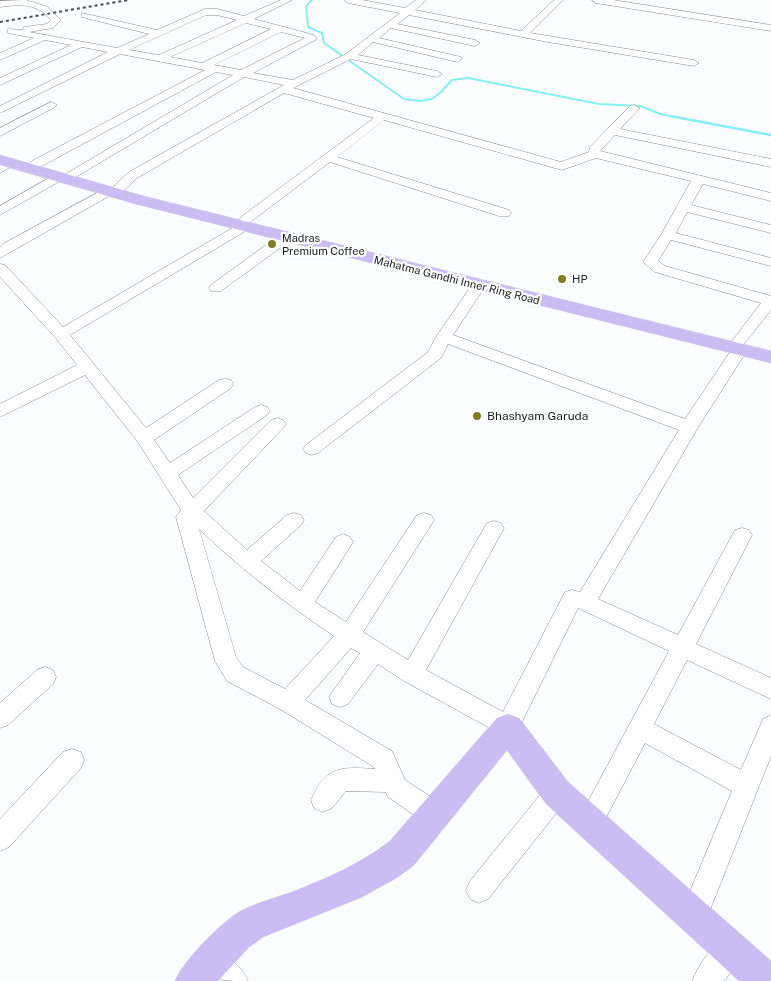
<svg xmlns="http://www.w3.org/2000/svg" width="771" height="981" viewBox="0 0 771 981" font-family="'Public Sans',sans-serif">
	<rect width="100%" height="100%" fill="#fafcfe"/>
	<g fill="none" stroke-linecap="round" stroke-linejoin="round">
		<!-- stream-far1 -->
		<path stroke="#86eff6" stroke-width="2" d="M312,0L306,6L308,27L322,33L324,43L404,99L420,101L432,99L441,92L452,80L468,78L599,104L641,106L660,114L676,117"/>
		<!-- stream -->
		<path stroke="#86eff6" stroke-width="2.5" d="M670,116L771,135"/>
		<defs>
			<g id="minor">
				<path d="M26,0L48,7L61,20L53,28L29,32L117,48L149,34L82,17V13L157,30L205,9H217L244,16L281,0H292L254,19L314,35L317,39L253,73L293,80L346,54L400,13L348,3L344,0H362L405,8L416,0H426L415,10L521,31L554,0H563L530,33L694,60L699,63L694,66L548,42L409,15L397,24L475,40L480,43L475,46L391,28L379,38L461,57L462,59L457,62L373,42L358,55L437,71L442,74L437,77L351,59L293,88L561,162L589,152L590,147L630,106L634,105L640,108L620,129L771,159V167L615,135L600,151L771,193V201L703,184L691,205L771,225V233L687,212L676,233L771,258V266L671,240L658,261L665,266L771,296V310L743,345L748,349L697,429L598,599L678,635L735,530L742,528L749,530L752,535L696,644L771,678V699L687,660L654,724L741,770L763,719L771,715V756L704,925L694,929L684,925L680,915L732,791L645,743L599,831L590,834L581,831L577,822L669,651L578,608L516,734L508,738L404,681L378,664L348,704L340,707L332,704L329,697L360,653L351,648L305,700L392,751L405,780L443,805L447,814L443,823L434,826L425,823L387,796L386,792L346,791L332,808L323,812L314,808L311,800C326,765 342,767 375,769L374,767L280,709L227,681L215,661L176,517L181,510L138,442L85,375L0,417V404L77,365L55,337L0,277V264L5,265L63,327L241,223L239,220L241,217L374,118L284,93L137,178L122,192H114L112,189L114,186L129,172L284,85L244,77L74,178H66L64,175L233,75L216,72L40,167H32L30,164L32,161L205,70L120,54L0,113V106L108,52L82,47L0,85V78L71,45L45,40L0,60V53L34,38L8,33V29L23,30L24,27L47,24L51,20C38,3 19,4 0,7V1ZM206,15H217L237,20L159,55L129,50ZM246,23L271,29L202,63L170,57ZM281,32L305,38L241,70L214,65ZM384,120L562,170L596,158L691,181L661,235L643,262L655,272L761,303L732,341L737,345L734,346L685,419L453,335L486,285L484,282H474L436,337L428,352L306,445L303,449L306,453L312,455L318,453L441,358L448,344L679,430L580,592L572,590L565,592L503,712L426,670L504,528L501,523L494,521L487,523L408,660L363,632L431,525L434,520L431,515L424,513L417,515L346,622L315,602L353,542L350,537L343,534L336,537L300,591L261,561L301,525L304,520L301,515L294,513L287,515L247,550L204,511L283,428L286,424L283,420L277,418L271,420L193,498L178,475L267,415L270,411L267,407L261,405L255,407L170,463L154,440L231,388L233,384L231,380L225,379L219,380L146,428L70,335L249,229L251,226L249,223L330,162L499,216H509L511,213L509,210L337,157ZM199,529C241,569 286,604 334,636L285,689L243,667L236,657Z"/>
				<path d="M592,0H613L771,25V31L596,3Z"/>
				<path d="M51,102L57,105L55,107L0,136V128Z"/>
				<path d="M11,159L17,163L0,173V164Z"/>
				<path d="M56,174L62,178L60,181L0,215V206Z"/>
				<path d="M106,188L111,189L112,192L111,195L0,258V247L3,244Z"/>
				<path d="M286,233L291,234L293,237L291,240L221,291H211L209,288L211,285L281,234Z"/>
				<path d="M45,667L53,670L56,677L53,684L8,725L0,728V703L37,670Z"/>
				<path d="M72,749L81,752L84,760L81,768L9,847L0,851V819L63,752Z"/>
				<path d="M557,781L566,785L569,793L566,801L488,899L479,903L470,899L466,890L470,881L548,785Z"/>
				<path d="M731,935L741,939L745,949L741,959L724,981H692C699,964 714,942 731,935Z"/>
				<path d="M210,949C225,955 242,965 248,981C226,981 206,981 196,963L200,953Z"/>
			</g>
			<g id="major">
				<path d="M0,155L147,197L771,351V363L136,204L0,165Z"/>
				<path d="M508,714L519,718L568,782L771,961V981H739L546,804L507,750L414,865L398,877L362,897L263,937L249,947L218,981H175C183,961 220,924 239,912C255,903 275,898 292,892C328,878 360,864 390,841L497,718Z"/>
			</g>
		</defs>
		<!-- minor casing -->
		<use href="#minor" stroke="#848a95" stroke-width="1"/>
		<!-- major casing -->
		<use href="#major" stroke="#d6d6d7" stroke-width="1"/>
		<!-- minor -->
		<use href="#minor" fill="#fff" fill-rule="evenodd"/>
		<!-- major -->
		<use href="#major" fill="#cbbcf4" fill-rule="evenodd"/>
		<!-- rail -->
		<path stroke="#4a4d50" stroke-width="2" stroke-dasharray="3 3" stroke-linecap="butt" d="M0,22L128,0"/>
	</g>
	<!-- markers -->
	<g fill="#7f7d24" stroke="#fff" stroke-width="2">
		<circle cx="272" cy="244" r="5"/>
		<circle cx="562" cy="279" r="5"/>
		<circle cx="477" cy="416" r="5"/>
	</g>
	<g text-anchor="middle" stroke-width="4.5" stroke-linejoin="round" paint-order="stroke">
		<!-- far-poi labels -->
		<g font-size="11" fill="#1b1e22" stroke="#fff" text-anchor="start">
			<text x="282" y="242">Madras<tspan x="282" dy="13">Premium Coffee</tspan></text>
			<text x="572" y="283">HP</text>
		</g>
		<!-- far-street labels -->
		<g font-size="11" fill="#1b1e22" stroke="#fff">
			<text transform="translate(457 280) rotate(14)" y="4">Mahatma Gandhi Inner Ring Road</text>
		</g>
		<!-- poi labels -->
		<g font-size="12" fill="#1b1e22" stroke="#fff" text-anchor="start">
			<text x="487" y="420">Bhashyam Garuda</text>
		</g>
	</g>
</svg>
